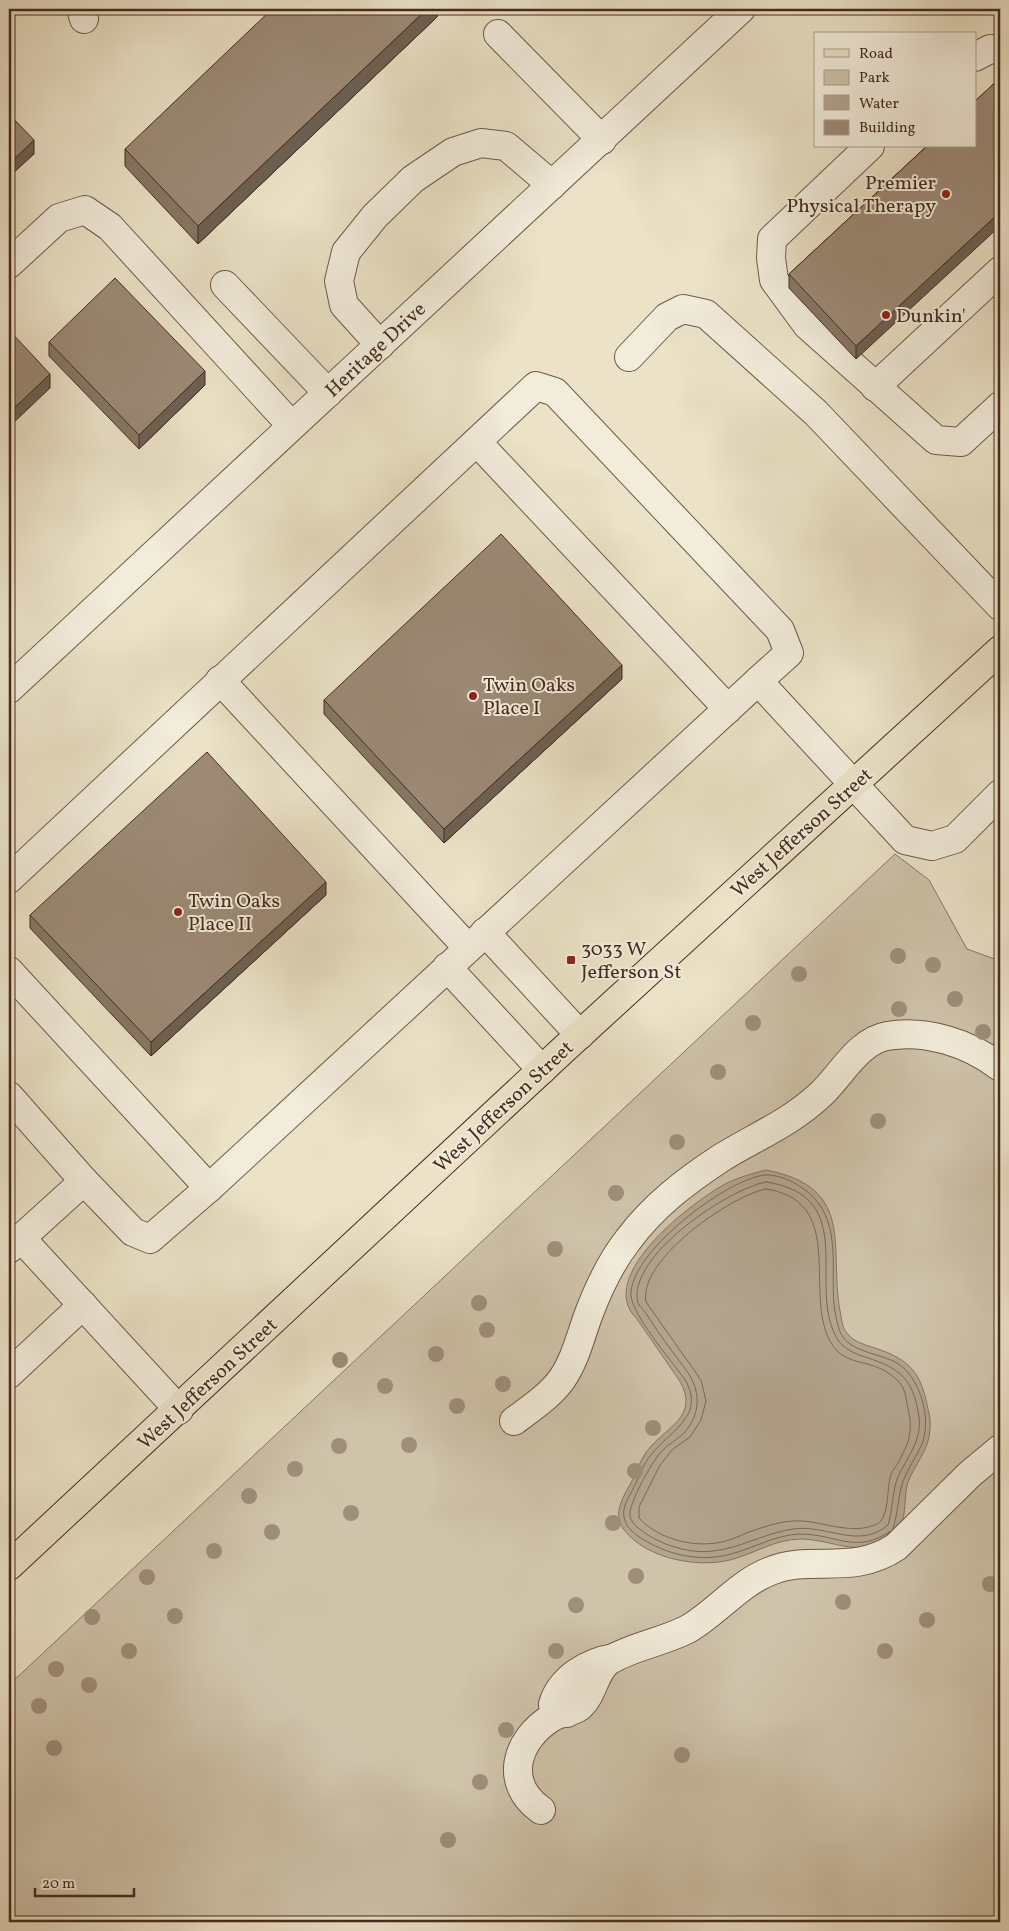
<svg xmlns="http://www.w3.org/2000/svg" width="1009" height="1931" viewBox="0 0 1009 1931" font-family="Vollkorn,serif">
	<rect width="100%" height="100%" fill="#ebe2c7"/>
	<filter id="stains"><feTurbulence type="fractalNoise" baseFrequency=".004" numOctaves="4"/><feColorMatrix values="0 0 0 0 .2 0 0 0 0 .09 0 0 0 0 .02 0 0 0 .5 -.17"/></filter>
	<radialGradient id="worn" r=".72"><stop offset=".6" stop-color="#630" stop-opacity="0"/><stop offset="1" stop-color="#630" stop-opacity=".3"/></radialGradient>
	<!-- green -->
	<path fill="#cfc3aa" stroke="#8a7764" d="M895,854L929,880L967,949L1000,961V1922H9V1685Z"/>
	<!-- water -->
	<path fill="#b3a48e" stroke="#877462" d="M766,1170C859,1188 827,1250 841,1316C842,1322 843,1329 847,1333C853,1342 866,1345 875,1348C905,1358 919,1369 926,1400C928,1410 931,1418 930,1428C930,1449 915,1464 908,1482C903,1497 908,1525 894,1535C860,1560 837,1540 801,1539C775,1539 754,1554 730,1560C697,1568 647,1559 624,1530C611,1513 625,1494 633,1479C637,1471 640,1461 645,1454C662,1428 702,1418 679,1380L637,1319C593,1277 693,1201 727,1183C740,1177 753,1173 766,1170Z"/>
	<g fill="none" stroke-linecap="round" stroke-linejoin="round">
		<!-- shore -->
		<g stroke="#7c6856" stroke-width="1">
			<path d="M766,1182C862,1196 805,1288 838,1340C842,1347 852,1352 859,1355C897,1367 913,1375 919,1417C922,1441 907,1457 898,1477C892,1491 893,1510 888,1525C858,1550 827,1524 793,1529C765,1533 741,1548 713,1551C693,1554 669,1547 651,1537C644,1532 632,1526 630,1516C628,1504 652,1462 661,1452C668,1444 677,1440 684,1433C700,1415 701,1394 689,1374C675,1355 660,1336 647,1315C645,1310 640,1308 638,1303C626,1257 728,1189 766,1182Z"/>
			<path d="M766,1189C835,1199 814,1267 822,1316C833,1377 868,1351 897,1380C904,1386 906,1395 907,1404C913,1428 911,1439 899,1461C896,1467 891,1472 890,1478C887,1490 889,1518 877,1524C853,1535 827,1523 803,1521C788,1520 772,1524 758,1529C747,1532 737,1538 726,1541C697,1549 659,1540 639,1518V1507L660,1465L673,1449L690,1437L701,1420L706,1401L701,1380L646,1302C638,1260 730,1196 766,1189Z"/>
			<path d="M891,1531C855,1555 837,1534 800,1534C775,1535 754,1548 731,1554C703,1562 671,1556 646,1541C637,1536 626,1529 624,1517C622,1507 629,1497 633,1489C639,1478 643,1464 651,1455C671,1429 707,1416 684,1378C670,1360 633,1315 631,1296C628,1254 726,1179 765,1175C781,1174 801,1185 812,1196C843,1226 829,1273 835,1312C837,1320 838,1330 843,1337C853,1352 881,1354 897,1363C920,1377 932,1418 922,1444C917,1456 908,1468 903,1481C898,1496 898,1513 893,1529"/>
		</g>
		<defs>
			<g id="minor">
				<path d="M81,9L84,19"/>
				<path d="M498,34L602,140"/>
				<path d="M975,57L990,49L1000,50"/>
				<path d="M870,146L772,239L771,258L774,280L807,325L936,440L961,442L1000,406"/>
				<path d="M9,264L59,218L85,210L110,227L292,426"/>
				<path d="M225,285L328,393"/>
				<path d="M380,345L344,305L339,281L346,252L375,216L413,179L453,152L481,143L506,146L552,185"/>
				<path d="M629,357L667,317L683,309L706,314L816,413L1000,606"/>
				<path d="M875,387L1000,271"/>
				<path d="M477,442L728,709"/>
				<path d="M220,680L468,948"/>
				<path d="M9,689L741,9"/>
				<path d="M9,879L536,386L555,392L780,630L789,653L758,681"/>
				<path d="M485,932L580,1035"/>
				<path d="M447,967L542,1070"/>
				<path d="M9,971L209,1188"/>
				<path d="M9,1096L84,1181"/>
				<path d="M21,1238L179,1410"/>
				<path d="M9,1249L84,1181L133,1232L150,1239L209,1188L758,681L905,840L932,846L955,839L1000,794"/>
				<path d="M9,1374L83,1305"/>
				<path d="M514,1421C530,1409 550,1396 562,1379C575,1360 580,1338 588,1316C598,1289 610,1263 628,1240C653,1206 686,1181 721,1158C755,1137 790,1123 820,1095C840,1077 858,1041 887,1036C925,1029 969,1043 1000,1067"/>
				<path d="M567,1713L560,1711L553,1704C561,1678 588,1662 614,1658"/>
				<path d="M541,1810C503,1783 516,1740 551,1718C560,1712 571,1713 579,1707C594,1695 594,1670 610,1660C634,1646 663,1642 688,1629C716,1613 737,1585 768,1572C812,1553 850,1577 896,1547L970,1474L1000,1449"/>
			</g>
			<path id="major" d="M9,1566L563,1050L1000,650"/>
		</defs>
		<!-- minor casing -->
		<use href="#minor" stroke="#6f5949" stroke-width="30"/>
		<!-- major casing -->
		<use href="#major" stroke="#462b1f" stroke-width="30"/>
		<!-- minor -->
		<use href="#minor" stroke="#f2ecdb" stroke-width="28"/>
		<!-- major -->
		<use href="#major" stroke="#ebe2c7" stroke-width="28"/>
	</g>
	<!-- trees -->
	<g fill="#9f8e7a">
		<circle cx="898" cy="956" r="8"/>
		<circle cx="933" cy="965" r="8"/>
		<circle cx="799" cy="974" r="8"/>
		<circle cx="955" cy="999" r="8"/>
		<circle cx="899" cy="1009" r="8"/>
		<circle cx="753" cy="1023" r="8"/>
		<circle cx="983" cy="1032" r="8"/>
		<circle cx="718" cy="1072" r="8"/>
		<circle cx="878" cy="1121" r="8"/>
		<circle cx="677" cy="1142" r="8"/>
		<circle cx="616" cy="1193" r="8"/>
		<circle cx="555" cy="1249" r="8"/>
		<circle cx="479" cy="1303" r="8"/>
		<circle cx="487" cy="1330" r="8"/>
		<circle cx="436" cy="1354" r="8"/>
		<circle cx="340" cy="1360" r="8"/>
		<circle cx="503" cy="1384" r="8"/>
		<circle cx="385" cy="1386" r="8"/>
		<circle cx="457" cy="1406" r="8"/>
		<circle cx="653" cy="1428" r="8"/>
		<circle cx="409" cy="1445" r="8"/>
		<circle cx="339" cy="1446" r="8"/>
		<circle cx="295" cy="1469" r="8"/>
		<circle cx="635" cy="1471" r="8"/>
		<circle cx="249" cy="1496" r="8"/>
		<circle cx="351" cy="1513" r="8"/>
		<circle cx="613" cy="1523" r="8"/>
		<circle cx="272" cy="1532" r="8"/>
		<circle cx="214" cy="1551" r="8"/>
		<circle cx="636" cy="1576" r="8"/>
		<circle cx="147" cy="1577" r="8"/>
		<circle cx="990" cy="1584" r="8"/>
		<circle cx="843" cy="1602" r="8"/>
		<circle cx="576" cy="1605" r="8"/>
		<circle cx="175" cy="1616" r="8"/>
		<circle cx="92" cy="1617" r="8"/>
		<circle cx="927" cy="1620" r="8"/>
		<circle cx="129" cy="1651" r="8"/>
		<circle cx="556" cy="1651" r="8"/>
		<circle cx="885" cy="1651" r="8"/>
		<circle cx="56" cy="1669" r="8"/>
		<circle cx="89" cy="1685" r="8"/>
		<circle cx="39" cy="1706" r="8"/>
		<circle cx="506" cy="1730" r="8"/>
		<circle cx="54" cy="1748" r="8"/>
		<circle cx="682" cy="1755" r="8"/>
		<circle cx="480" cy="1782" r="8"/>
		<circle cx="448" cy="1840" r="8"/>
	</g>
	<!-- wall -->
	<g fill="#867765" stroke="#462b1f">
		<path d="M437,9V17L198,244L125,166V149Z"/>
		<path d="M1000,78L856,359L789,288V274Z"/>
		<path d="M49,342L205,385L139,449L49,356Z"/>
		<path d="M622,679L444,843L324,714V700Z"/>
		<path d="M326,895L151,1056L30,928V915Z"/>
	</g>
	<!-- shaded-wall -->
	<g fill="#6d6153" stroke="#462b1f">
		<path d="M427,9H437V17L198,244V226Z"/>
		<path d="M34,140V154L9,177V164Z"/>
		<path d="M1000,212V226L856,359V346Z"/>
		<path d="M205,371V385L139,449V435Z"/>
		<path d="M50,374V388L9,427V413Z"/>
		<path d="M622,665V679L444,843V829Z"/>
		<path d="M326,882V895L151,1056V1042Z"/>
	</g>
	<!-- building -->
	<g fill="#9c8a76" stroke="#462b1f">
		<path d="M272,9H427L198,226L125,149Z"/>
		<path d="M1000,78V212L856,346L789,274L927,146H975V101Z"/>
		<path d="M9,114L34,140L9,164Z"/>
		<path d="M115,278L205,371L139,435L49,342Z"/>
		<path d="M9,330L50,374L9,413Z"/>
		<path d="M501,534L622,665L444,829L324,700Z"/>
		<path d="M207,752L326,882L151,1042L30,915Z"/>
	</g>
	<!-- markers -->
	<g fill="#8f2418" stroke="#f2ecdb" stroke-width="2">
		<circle cx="946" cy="194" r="5"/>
		<circle cx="886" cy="315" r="5"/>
		<circle cx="473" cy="696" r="5"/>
		<circle cx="178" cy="912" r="5"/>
		<rect x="566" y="955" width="10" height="10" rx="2.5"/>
	</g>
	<g text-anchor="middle" stroke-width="4" stroke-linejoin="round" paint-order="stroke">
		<!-- poi labels -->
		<g font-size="20" fill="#462b1f" stroke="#f2ecdb" text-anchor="start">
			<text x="936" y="189" text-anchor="end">Premier<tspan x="936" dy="23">Physical Therapy</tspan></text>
			<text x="896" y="322">Dunkin'</text>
			<text x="483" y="691">Twin Oaks<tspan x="483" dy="23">Place I</tspan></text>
			<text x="188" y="907">Twin Oaks<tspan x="188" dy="23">Place II</tspan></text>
			<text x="581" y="955">3033 W<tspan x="581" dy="23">Jefferson St</tspan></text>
		</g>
		<!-- street labels -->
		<g font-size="20" fill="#462b1f" stroke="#f2ecdb">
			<text transform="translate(375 349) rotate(-43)" y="7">Heritage Drive</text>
			<text transform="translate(801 832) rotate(-42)" y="7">West Jefferson Street</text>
			<text transform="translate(503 1106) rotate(-43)" y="7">West Jefferson Street</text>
			<text transform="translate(207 1383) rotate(-43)" y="7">West Jefferson Street</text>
		</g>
	</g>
	<!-- margin -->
	<rect width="1009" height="1931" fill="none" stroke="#ebe2c7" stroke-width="30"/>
	<rect x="10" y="10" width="989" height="1911" fill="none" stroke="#462b1f" stroke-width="2.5"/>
	<rect x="15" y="15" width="979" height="1901" fill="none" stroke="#462b1f"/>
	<!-- legend -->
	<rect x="814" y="32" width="162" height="115" fill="#f2ecdb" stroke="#ad9f90"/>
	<rect x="824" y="49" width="25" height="8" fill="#ebe2c7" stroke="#ad9f90"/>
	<text x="859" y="58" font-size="15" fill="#462b1f">Road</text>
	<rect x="824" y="70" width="25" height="15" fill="#cfc3aa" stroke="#ad9f90"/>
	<text x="859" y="82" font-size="15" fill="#462b1f">Park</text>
	<rect x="824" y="95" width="25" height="15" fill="#b3a48e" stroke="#ad9f90"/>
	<text x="859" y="108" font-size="15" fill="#462b1f">Water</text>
	<rect x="824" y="120" width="25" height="15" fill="#9c8a76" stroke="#ad9f90"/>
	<text x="859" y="132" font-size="15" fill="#462b1f">Building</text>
	<!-- scale -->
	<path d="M35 1888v8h99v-8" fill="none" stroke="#462b1f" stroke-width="2.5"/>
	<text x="42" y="1888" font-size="15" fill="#462b1f" stroke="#f2ecdb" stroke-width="4" paint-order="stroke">20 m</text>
	<rect width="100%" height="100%" filter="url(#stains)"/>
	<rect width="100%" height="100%" fill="url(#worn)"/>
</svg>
